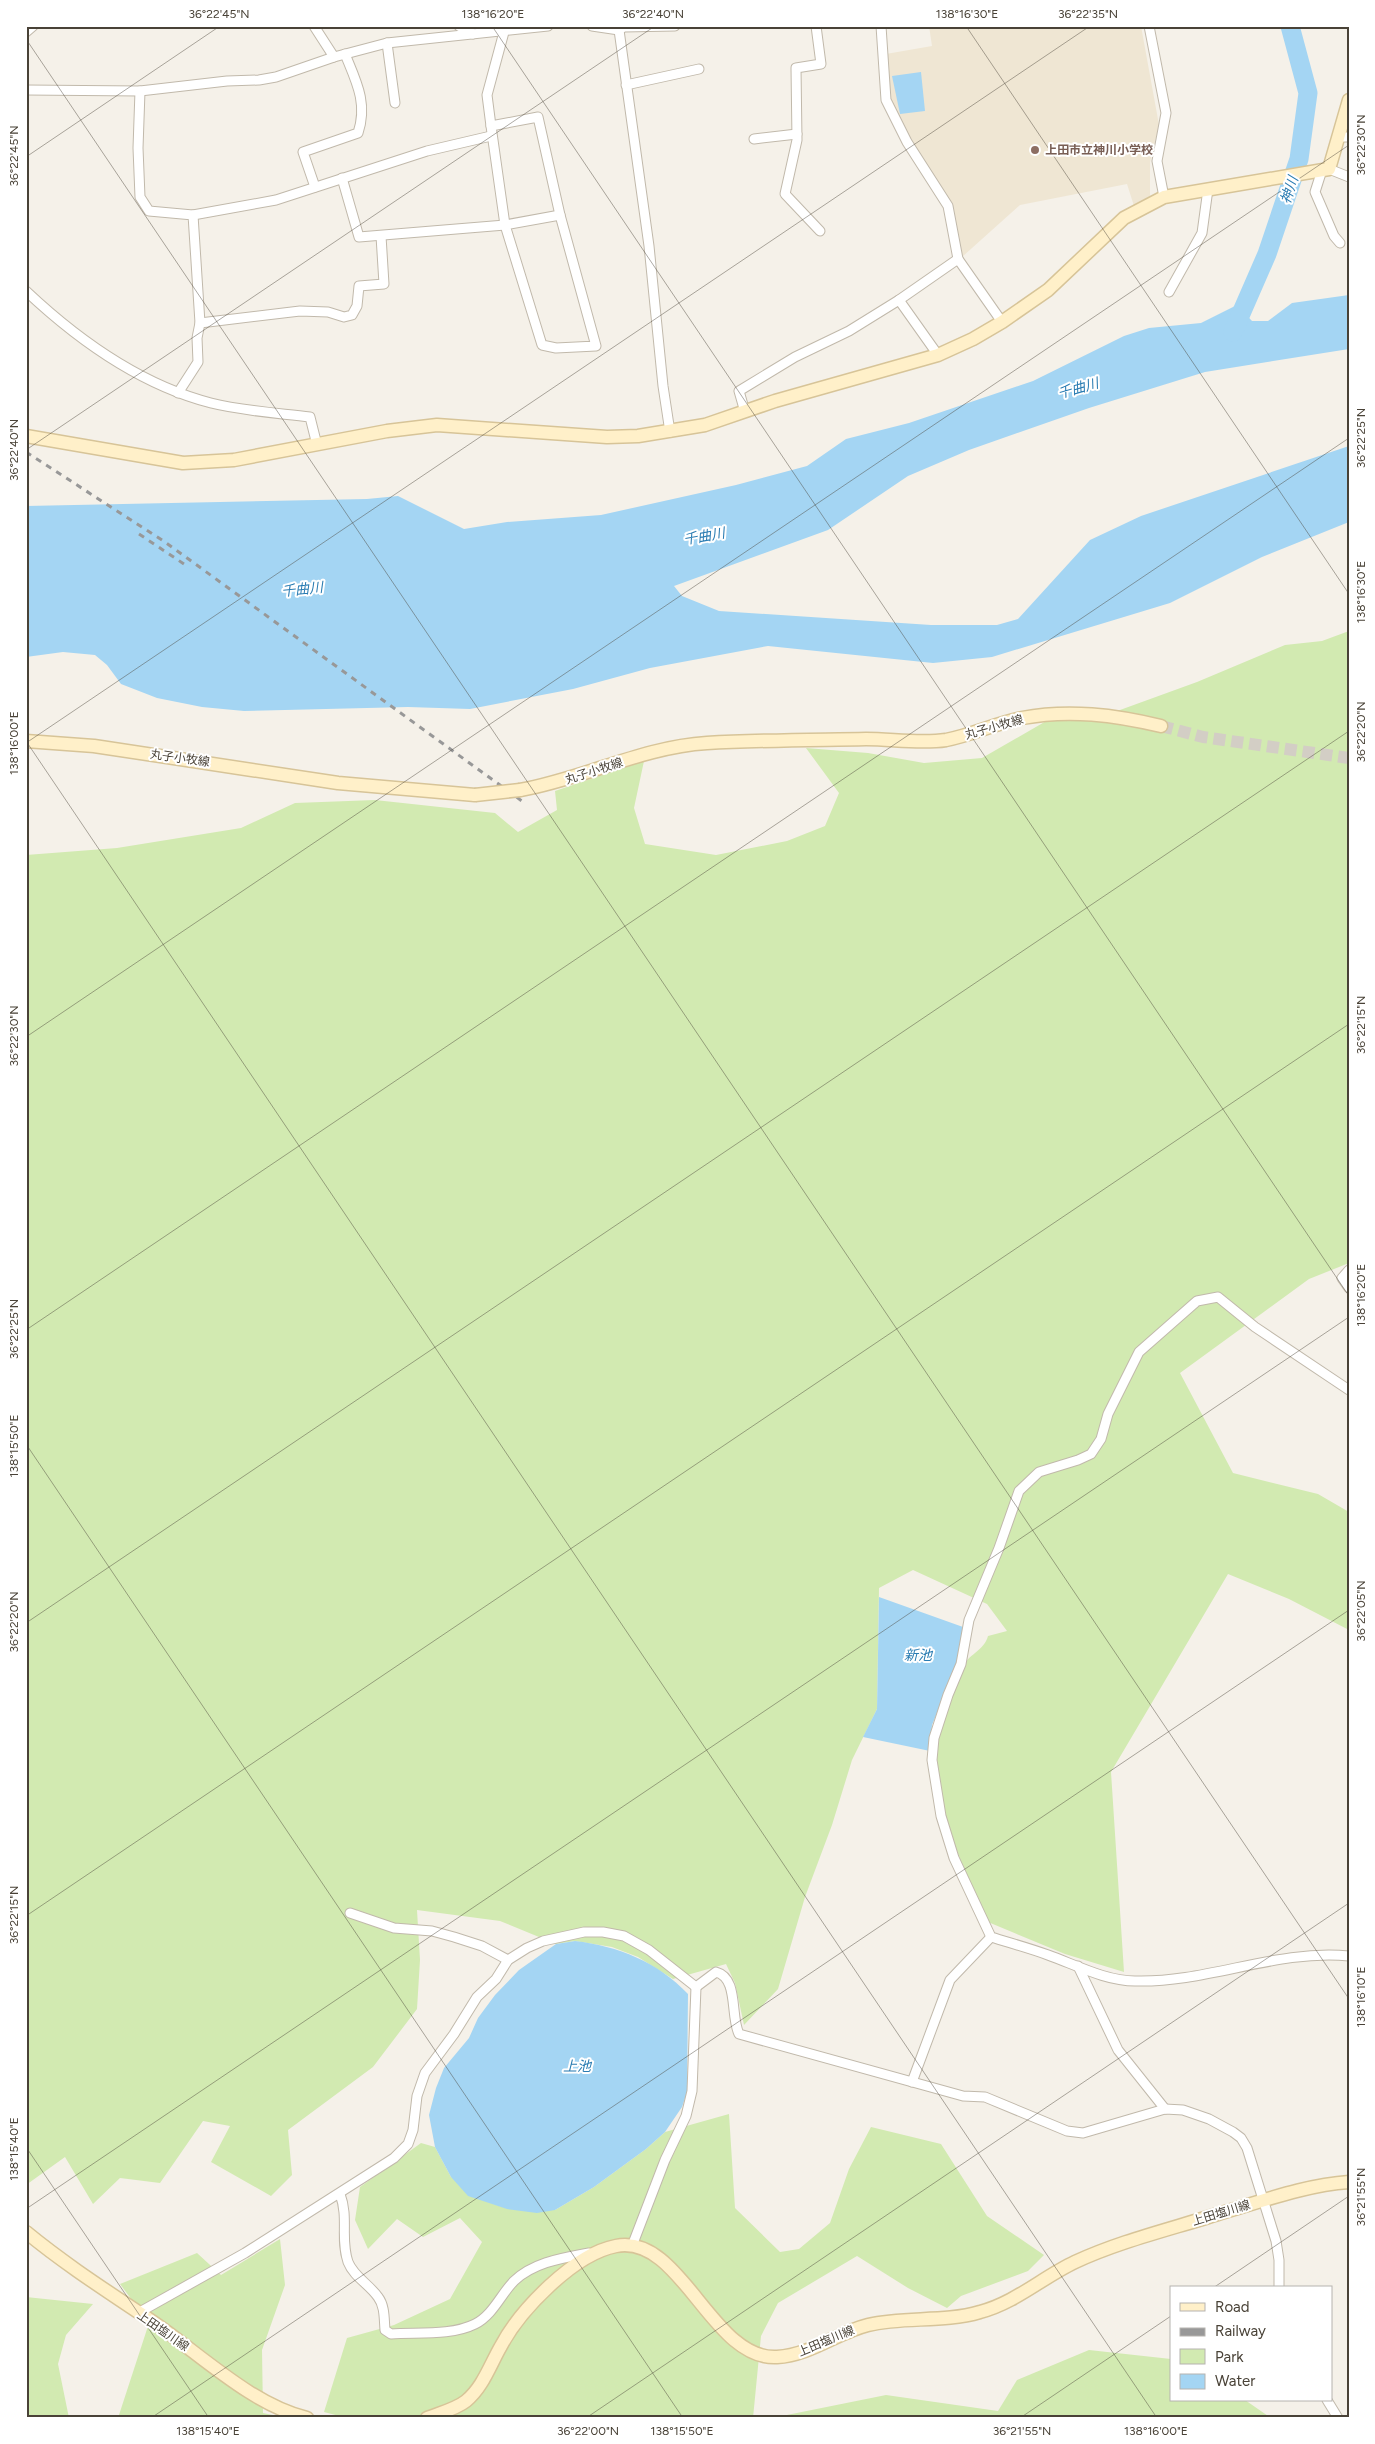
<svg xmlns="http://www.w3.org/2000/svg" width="1375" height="2444" viewBox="0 0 1375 2444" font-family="Figtree,'Noto Sans JP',sans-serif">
	<rect width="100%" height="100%" fill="#f5f1e9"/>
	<!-- education -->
	<path fill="#efe6d3" d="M929,26H1141L1159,125L1150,162V196L1134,206L1127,184L1020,205L962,257L951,204L908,139L890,101L886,54L932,46Z"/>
	<!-- green -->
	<g fill="#d2eab1">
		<path d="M1349,631V1263L1309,1279L1180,1373L1233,1473L1318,1494L1349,1512V1630L1289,1599L1228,1574L1111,1772L1124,1972L1065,1954L988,1922C965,1878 927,1785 938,1736C944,1713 954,1690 962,1668C967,1655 984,1651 988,1636L1007,1631L987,1604L913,1570L879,1588L877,1709L852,1760L832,1825L805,1897L778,1989L744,2025L735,1983L726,1964L673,1979L638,1957L612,1947L575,1941L556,1944L500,1921L417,1910L420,1960L417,2009L373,2067L288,2130L292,2175L271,2196L211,2162L230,2126L203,2121L160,2183L120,2178L93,2204L65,2157L26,2185V855L117,848L241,828L295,803L375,800L495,813L518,832L557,810L555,791L644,761L634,808L645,844L716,855L787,841L825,826L839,793L806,748L868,753L924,763L982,758L1048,720L1076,712L1120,710L1197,682L1285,645L1322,641Z"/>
		<path d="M729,2114L735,2208L780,2252L799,2249L830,2223L849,2169L871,2127L941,2144L987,2216L1044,2255L1028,2271L961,2296L947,2308L908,2288L857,2256L778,2303L761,2336L753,2418H347L324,2412L347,2338L394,2325L450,2299L482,2242L460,2218L423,2237L397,2219L368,2249L355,2220L360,2187L421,2143L435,2147L451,2177L555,2210L594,2187L646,2149L665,2132Z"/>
		<path d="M280,2239L285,2285L262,2350L263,2413L287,2418H118L149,2323L120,2284L197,2253L221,2275Z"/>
		<path d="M26,2297L93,2304L66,2335L58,2364L69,2418H26Z"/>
		<path d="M1089,2350L1171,2359V2400H1245L1271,2418H772L886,2395L998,2411L1017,2380Z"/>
	</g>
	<!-- water -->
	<g fill="#a4d5f3">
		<path d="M921,72L925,111L900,114L892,76Z"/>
		<path d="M1349,295V349L1205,372L1089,408L969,450L908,476L828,530L674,586L682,596L719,611L931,625H997L1018,619L1090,540L1141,516L1349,446V522L1262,557L1170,603L992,657L933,663L768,646L650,668L573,689L470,709L408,707L244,711L202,707L157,698L121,684L107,665L95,655L63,652L26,657V506L367,499L398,496L464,529L507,522L601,515L736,485L807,466L846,439L909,423L1033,381L1124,336L1149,328L1201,323L1237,305L1252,321H1268L1292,303Z"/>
		<path d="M879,1597L963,1627L958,1662L932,1725L930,1751L863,1737L877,1709Z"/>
		<path d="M575,1941C618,1946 658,1962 688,1994L687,2092L682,2107L665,2132L646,2149L594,2187L555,2210L537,2213L507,2209L468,2196L451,2177L435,2147L429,2115L436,2088L444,2068L469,2038L478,2018L495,1995L519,1970L556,1944Z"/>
	</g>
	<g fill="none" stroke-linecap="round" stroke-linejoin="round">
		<!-- river -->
		<path stroke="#a4d5f3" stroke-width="19" d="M1233,332L1267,254L1299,159L1308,93L1290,26"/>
		<!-- secondary-tunnel -->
		<path stroke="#d3cec5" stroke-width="12" stroke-dasharray="12 6" stroke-linecap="butt" d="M1161,726L1203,737L1349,758"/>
		<defs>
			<g id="street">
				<path d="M314,26L334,57"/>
				<path d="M459,26L473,34"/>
				<path d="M592,26L619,30L624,27L675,26"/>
				<path d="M816,26L821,64L796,68L797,140L785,194L820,231"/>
				<path d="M881,26L886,100L907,142L948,206L958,259"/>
				<path d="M1149,26L1166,113L1157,161L1164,197"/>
				<path d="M619,30L649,246L663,386L670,432"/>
				<path d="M26,32L33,26"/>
				<path d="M387,43L395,103"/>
				<path d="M626,85L699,69"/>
				<path d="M26,90L140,91L227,81L259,80L276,77L334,57L387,43L548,26"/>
				<path d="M140,91L138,148L140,197L149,211L193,215L200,323L197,338L198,362L178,393"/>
				<path d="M538,117L560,215L596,346L556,348L542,345L505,225L491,126Z"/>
				<path d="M491,126L487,95L504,32"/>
				<path d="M1339,137H1349"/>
				<path d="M754,139L797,134"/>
				<path d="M1329,169L1349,177"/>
				<path d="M1322,170L1315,192L1334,236L1340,243"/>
				<path d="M342,178L359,237L505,225L560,215"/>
				<path d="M315,187L303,152L358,133C368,103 356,81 345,54"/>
				<path d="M193,215L276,200L427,151L491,136"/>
				<path d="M26,291C78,340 141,385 211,403C243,411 277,413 310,417L317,445"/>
				<path d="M1169,292L1202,233L1208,189"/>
				<path d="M899,300L958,259L1002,322"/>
				<path d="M200,323L300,311L328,312L344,317L352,315L357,306L359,286L384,284L381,236"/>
				<path d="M745,412L739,391L795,357L849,331L899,300L938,355"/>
				<path d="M1349,1270L1342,1278L1349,1288"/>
				<path d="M1349,1390L1255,1327L1218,1297L1197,1301L1139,1352L1108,1414L1101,1439L1091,1454L1078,1460L1039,1472L1019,1491L999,1548L969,1620L961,1664L948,1695L934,1738L932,1760L941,1816L954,1858L991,1937C1010,1943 1029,1948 1048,1955C1076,1965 1106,1981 1135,1981C1208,1983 1276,1949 1349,1956"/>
				<path d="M350,1913L394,1928L432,1931L454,1937L482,1946L508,1960"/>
				<path d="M1078,1966L1118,2050L1165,2109"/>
				<path d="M696,1987L716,1972C739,1978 730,2016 739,2034L963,2096L985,2097L1067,2131L1083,2133L1165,2109L1183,2110L1209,2119L1233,2132L1241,2138L1247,2148L1276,2241L1279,2260V2288"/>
				<path d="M912,2082L950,1980L991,1937"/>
				<path d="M340,2194C349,2218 340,2239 348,2262C354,2277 369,2284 378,2297C385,2306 384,2319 385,2330L391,2334C417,2332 451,2336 475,2324C493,2315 501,2294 514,2281C534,2262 563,2258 589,2253"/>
				<path d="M632,2246L665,2160L686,2116L692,2091L696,1987"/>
				<path d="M138,2313L245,2253L394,2158L408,2144L413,2130L417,2096L425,2073L454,2034L477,1997L496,1979L508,1960L527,1948L543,1941L584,1932H603L624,1936L649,1950L696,1987"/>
				<path d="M1327,2400L1338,2418"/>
			</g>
			<g id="secondary">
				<path d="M26,436L183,463L234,460L387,431L437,425L607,437L638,436L705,425L775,401L938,355L973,339L1002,322L1048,290L1124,218L1164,197L1329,169L1349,100"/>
				<path d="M26,741L94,746L338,783L475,795"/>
				<path d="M520,790C583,779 642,747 707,743C759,740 813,740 866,739C892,739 920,744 946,740C972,735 996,723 1022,718C1069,709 1115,715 1161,726"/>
				<path d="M26,2232C66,2265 110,2293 153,2322C200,2354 252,2405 307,2418"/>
				<path d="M427,2418C440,2413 456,2409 466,2401C483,2387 490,2365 501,2346C520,2310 574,2254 616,2246C681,2233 712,2361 777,2357C811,2355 836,2333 868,2325C905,2316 943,2323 980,2312C1015,2303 1043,2277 1075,2262C1120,2241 1171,2229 1218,2214C1260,2202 1305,2185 1349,2182"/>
			</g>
		</defs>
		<!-- street casing -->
		<use href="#street" stroke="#c1b9ab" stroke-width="11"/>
		<!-- secondary casing -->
		<use href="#secondary" stroke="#d7c498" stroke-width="15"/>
		<!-- street -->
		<use href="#street" stroke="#fff" stroke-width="9"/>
		<!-- secondary -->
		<use href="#secondary" stroke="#fff0c9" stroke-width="12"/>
		<!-- rail -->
		<g stroke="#989898" stroke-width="3" stroke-dasharray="6 6" stroke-linecap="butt">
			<path d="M26,452L165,542L526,804"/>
			<path d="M139,534L187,566"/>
		</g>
		<defs>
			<path id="secondary-bridge" d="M475,795L520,790"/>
		</defs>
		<!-- secondary-bridge casing -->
		<use href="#secondary-bridge" stroke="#d7c498" stroke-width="15" stroke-linecap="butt"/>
		<!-- secondary-bridge -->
		<use href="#secondary-bridge" stroke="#fff0c9" stroke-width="12"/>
	</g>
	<!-- ticks -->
	<path fill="none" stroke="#494237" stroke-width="1" stroke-opacity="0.45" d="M492,26L1349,1296M966,26L1349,594M26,39L1349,1999M26,157L220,26M26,450L655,26M26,741L1157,2418M26,743L1090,26M26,1037L1349,145M26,1330L1349,438M26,1444L683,2418M26,1623L1349,731M26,1916L1349,1024M26,2147L209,2418M26,2209L1349,1317M1213,2288L1349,2196M151,2418L1349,1610M586,2418L1349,1903M1020,2418L1171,2316"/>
	<!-- markers -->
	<circle fill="#8d6e63" stroke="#fff" stroke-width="2" cx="1035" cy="150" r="5"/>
	<g text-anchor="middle" stroke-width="4" stroke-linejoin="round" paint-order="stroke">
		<!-- education labels -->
		<g font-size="12" font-weight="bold" fill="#785e54" stroke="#fff" text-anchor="start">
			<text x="1045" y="154">上田市立神川小学校</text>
		</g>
		<!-- street labels -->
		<g font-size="12" fill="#494237" stroke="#fff">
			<text transform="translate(994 727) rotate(-16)" y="4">丸子小牧線</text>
			<text transform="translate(180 758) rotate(8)" y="4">丸子小牧線</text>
			<text transform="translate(594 771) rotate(-18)" y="4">丸子小牧線</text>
			<text transform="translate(1221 2213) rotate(-17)" y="4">上田塩川線</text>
			<text transform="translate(163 2331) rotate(35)" y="4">上田塩川線</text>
			<text transform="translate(826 2341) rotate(-23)" y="4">上田塩川線</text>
		</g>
		<!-- water labels -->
		<g font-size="14" font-style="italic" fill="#2a7cb2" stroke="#fff">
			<text transform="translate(1289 190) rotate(-72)" y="5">神川</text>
			<text transform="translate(1078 388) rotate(-16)" y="5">千曲川</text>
			<text transform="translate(704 536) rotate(-10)" y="5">千曲川</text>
			<text transform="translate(302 589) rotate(-6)" y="5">千曲川</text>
			<text x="918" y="1660">新池</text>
			<text x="577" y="2071">上池</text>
		</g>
	</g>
	<!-- border -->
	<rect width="1375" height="2444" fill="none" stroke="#ffffff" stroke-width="55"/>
	<!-- legend -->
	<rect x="1170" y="2286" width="162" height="115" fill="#ffffff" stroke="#b6b3af"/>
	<rect x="1180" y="2303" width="25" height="8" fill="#fff0c9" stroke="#b6b3af"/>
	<text x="1215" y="2312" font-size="15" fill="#494237">Road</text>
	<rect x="1180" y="2328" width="25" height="8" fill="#989898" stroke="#b6b3af"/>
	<text x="1215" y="2336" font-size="15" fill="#494237">Railway</text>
	<rect x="1180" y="2349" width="25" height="15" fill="#d2eab1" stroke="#b6b3af"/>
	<text x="1215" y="2362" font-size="15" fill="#494237">Park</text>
	<rect x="1180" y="2374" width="25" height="15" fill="#a4d5f3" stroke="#b6b3af"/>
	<text x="1215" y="2386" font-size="15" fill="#494237">Water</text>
	<rect x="28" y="28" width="1320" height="2388" fill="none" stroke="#494237" stroke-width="2"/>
	<g font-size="12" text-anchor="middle" fill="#494237">
		<text x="219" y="18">36°22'45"N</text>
		<text x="493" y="18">138°16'20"E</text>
		<text x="653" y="18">36°22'40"N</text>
		<text x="967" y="18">138°16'30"E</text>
		<text x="1088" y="18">36°22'35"N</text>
		<text transform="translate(1361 145) rotate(-90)" y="4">36°22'30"N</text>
		<text transform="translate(14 156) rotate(-90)" y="4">36°22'45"N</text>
		<text transform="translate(1361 438) rotate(-90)" y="4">36°22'25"N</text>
		<text transform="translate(14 450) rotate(-90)" y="4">36°22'40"N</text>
		<text transform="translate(1361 592) rotate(-90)" y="4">138°16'30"E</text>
		<text transform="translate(1361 732) rotate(-90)" y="4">36°22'20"N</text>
		<text transform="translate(14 743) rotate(-90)" y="4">138°16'00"E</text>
		<text transform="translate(1361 1025) rotate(-90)" y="4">36°22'15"N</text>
		<text transform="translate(14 1036) rotate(-90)" y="4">36°22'30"N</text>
		<text transform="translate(1361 1295) rotate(-90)" y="4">138°16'20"E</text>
		<text transform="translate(14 1329) rotate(-90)" y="4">36°22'25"N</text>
		<text transform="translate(14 1446) rotate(-90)" y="4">138°15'50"E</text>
		<text transform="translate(1361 1611) rotate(-90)" y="4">36°22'05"N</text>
		<text transform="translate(14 1622) rotate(-90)" y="4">36°22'20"N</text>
		<text transform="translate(14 1915) rotate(-90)" y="4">36°22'15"N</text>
		<text transform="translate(1361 1997) rotate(-90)" y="4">138°16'10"E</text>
		<text transform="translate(14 2149) rotate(-90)" y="4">138°15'40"E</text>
		<text transform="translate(1361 2197) rotate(-90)" y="4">36°21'55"N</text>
		<text x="208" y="2435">138°15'40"E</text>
		<text x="588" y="2435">36°22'00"N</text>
		<text x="682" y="2435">138°15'50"E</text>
		<text x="1022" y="2435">36°21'55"N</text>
		<text x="1156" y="2435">138°16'00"E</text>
	</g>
</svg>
